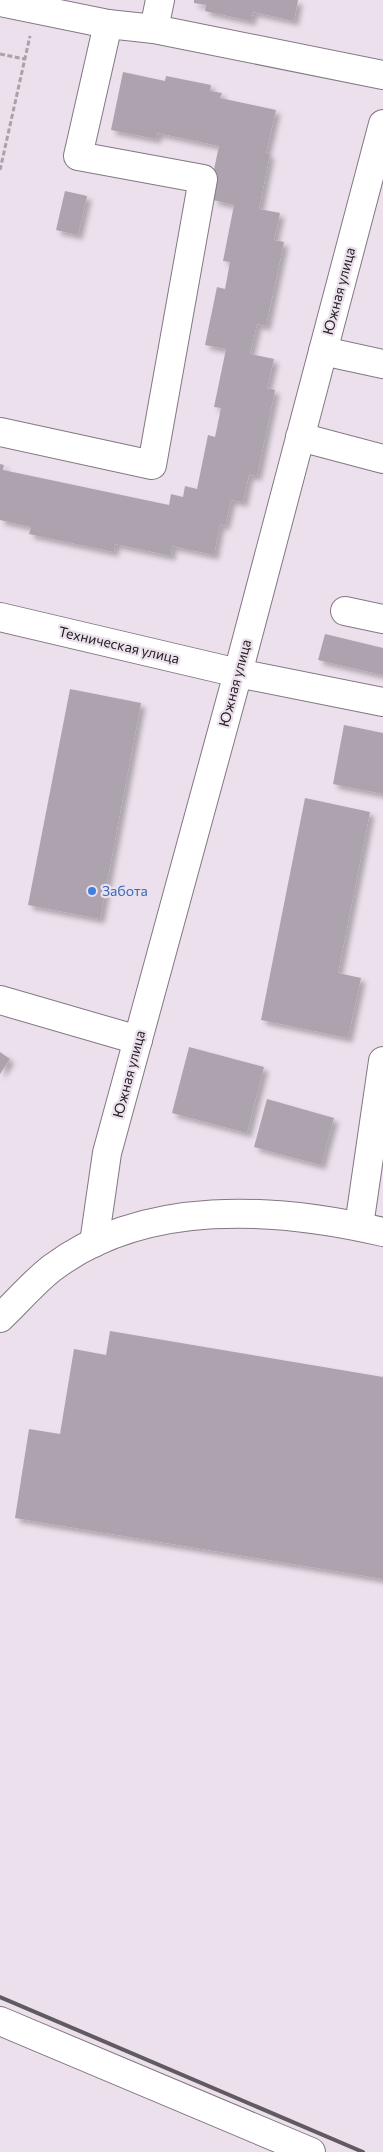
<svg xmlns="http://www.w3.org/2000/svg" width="383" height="2152" viewBox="0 0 383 2152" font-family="Commissioner,sans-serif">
	<defs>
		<filter id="shadow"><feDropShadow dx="4.5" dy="4.5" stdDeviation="2.5" flood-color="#0004"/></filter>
	</defs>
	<rect width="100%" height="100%" fill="#ebe0ec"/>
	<!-- building -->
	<g fill="#ada3ae" filter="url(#shadow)">
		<path d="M194,0H298L294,21L253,12L251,21L205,11L206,5L194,3Z"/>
		<path d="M123,72L165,81L166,76L211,85L210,91L222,93L220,98L276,110L266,153L270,154L259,209L280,213L274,240L284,242L266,326L257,324L250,354L274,359L267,388L275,390L257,476L249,475L243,502L231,500L225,526L220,524L214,555L172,546L171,556L115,544L114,552L29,534L31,527L0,520V464L4,465L3,470L169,505L171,494L183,497L185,486L197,489L208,435L215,437L221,408L214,407L226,349L205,345L217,287L225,289L230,262L223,261L234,205L213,200L215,189L210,188L219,146L158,133L156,139L111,130Z"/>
		<path d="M65,191L87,196L78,235L56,230Z"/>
		<path d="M325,634L383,648V675L318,660Z"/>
		<path d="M70,689L141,703L100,919L28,905Z"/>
		<path d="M344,725L383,733V794L333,784Z"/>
		<path d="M305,798L370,812L338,973L361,978L348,1038L261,1020Z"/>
		<path d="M189,1047L264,1067L247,1133L172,1113Z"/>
		<path d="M0,1052L10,1059L0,1074Z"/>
		<path d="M267,1099L334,1118L321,1165L254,1147Z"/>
		<path d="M110,1331L383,1377V1579L15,1518L29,1429L60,1434L74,1349L106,1355Z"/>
	</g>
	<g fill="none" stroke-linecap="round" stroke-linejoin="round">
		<defs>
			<g id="minor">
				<path d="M160,0L154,29L383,75"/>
				<path d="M0,2L108,24L154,29"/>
				<path d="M323,351L383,364"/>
				<path d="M0,432L152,465L203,179L78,156L108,24"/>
				<path d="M300,437L383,459"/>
				<path d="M345,611L383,619"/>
				<path d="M0,617L238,673L383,702"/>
				<path d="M0,1000L138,1040"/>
				<path d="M359,1226L383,1061"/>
				<path d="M94,1243L107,1153L238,673L383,124"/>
				<path d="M0,2021L311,2152"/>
			</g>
			<path id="major" d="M0,1318C17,1302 34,1282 52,1268C145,1198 276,1207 383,1232"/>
		</defs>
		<!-- minor casing -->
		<use href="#minor" stroke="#827883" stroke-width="30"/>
		<!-- major casing -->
		<use href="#major" stroke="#827883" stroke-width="30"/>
		<!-- path -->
		<g stroke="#aaa1ab" stroke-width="3" stroke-dasharray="5 2.5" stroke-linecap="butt">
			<path d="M0,54L25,59"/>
			<path d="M0,170L30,36"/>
		</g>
		<!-- minor -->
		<use href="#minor" stroke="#fff" stroke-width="28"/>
		<!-- major -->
		<use href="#major" stroke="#fff" stroke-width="28"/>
		<!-- rail -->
		<path stroke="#605a61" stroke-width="4" d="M0,1997L363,2152"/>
	</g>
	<!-- markers -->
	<circle fill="#3f7fe0" stroke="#ebe0ec" stroke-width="2" cx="92" cy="891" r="5"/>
	<g text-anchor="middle" stroke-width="4.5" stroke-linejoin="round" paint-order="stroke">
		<!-- street labels -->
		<g font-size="14" fill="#252126" stroke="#ebe0ec">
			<text transform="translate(339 291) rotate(-75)" y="5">Южная улица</text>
			<text transform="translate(119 645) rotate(13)" y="5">Техническая улица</text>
			<text transform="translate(235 683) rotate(-75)" y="5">Южная улица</text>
			<text transform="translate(129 1074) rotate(-75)" y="5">Южная улица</text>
		</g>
		<!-- shop labels -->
		<g font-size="14" fill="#366cbe" stroke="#ebe0ec" text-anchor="start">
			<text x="102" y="896">Забота</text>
		</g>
	</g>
</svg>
